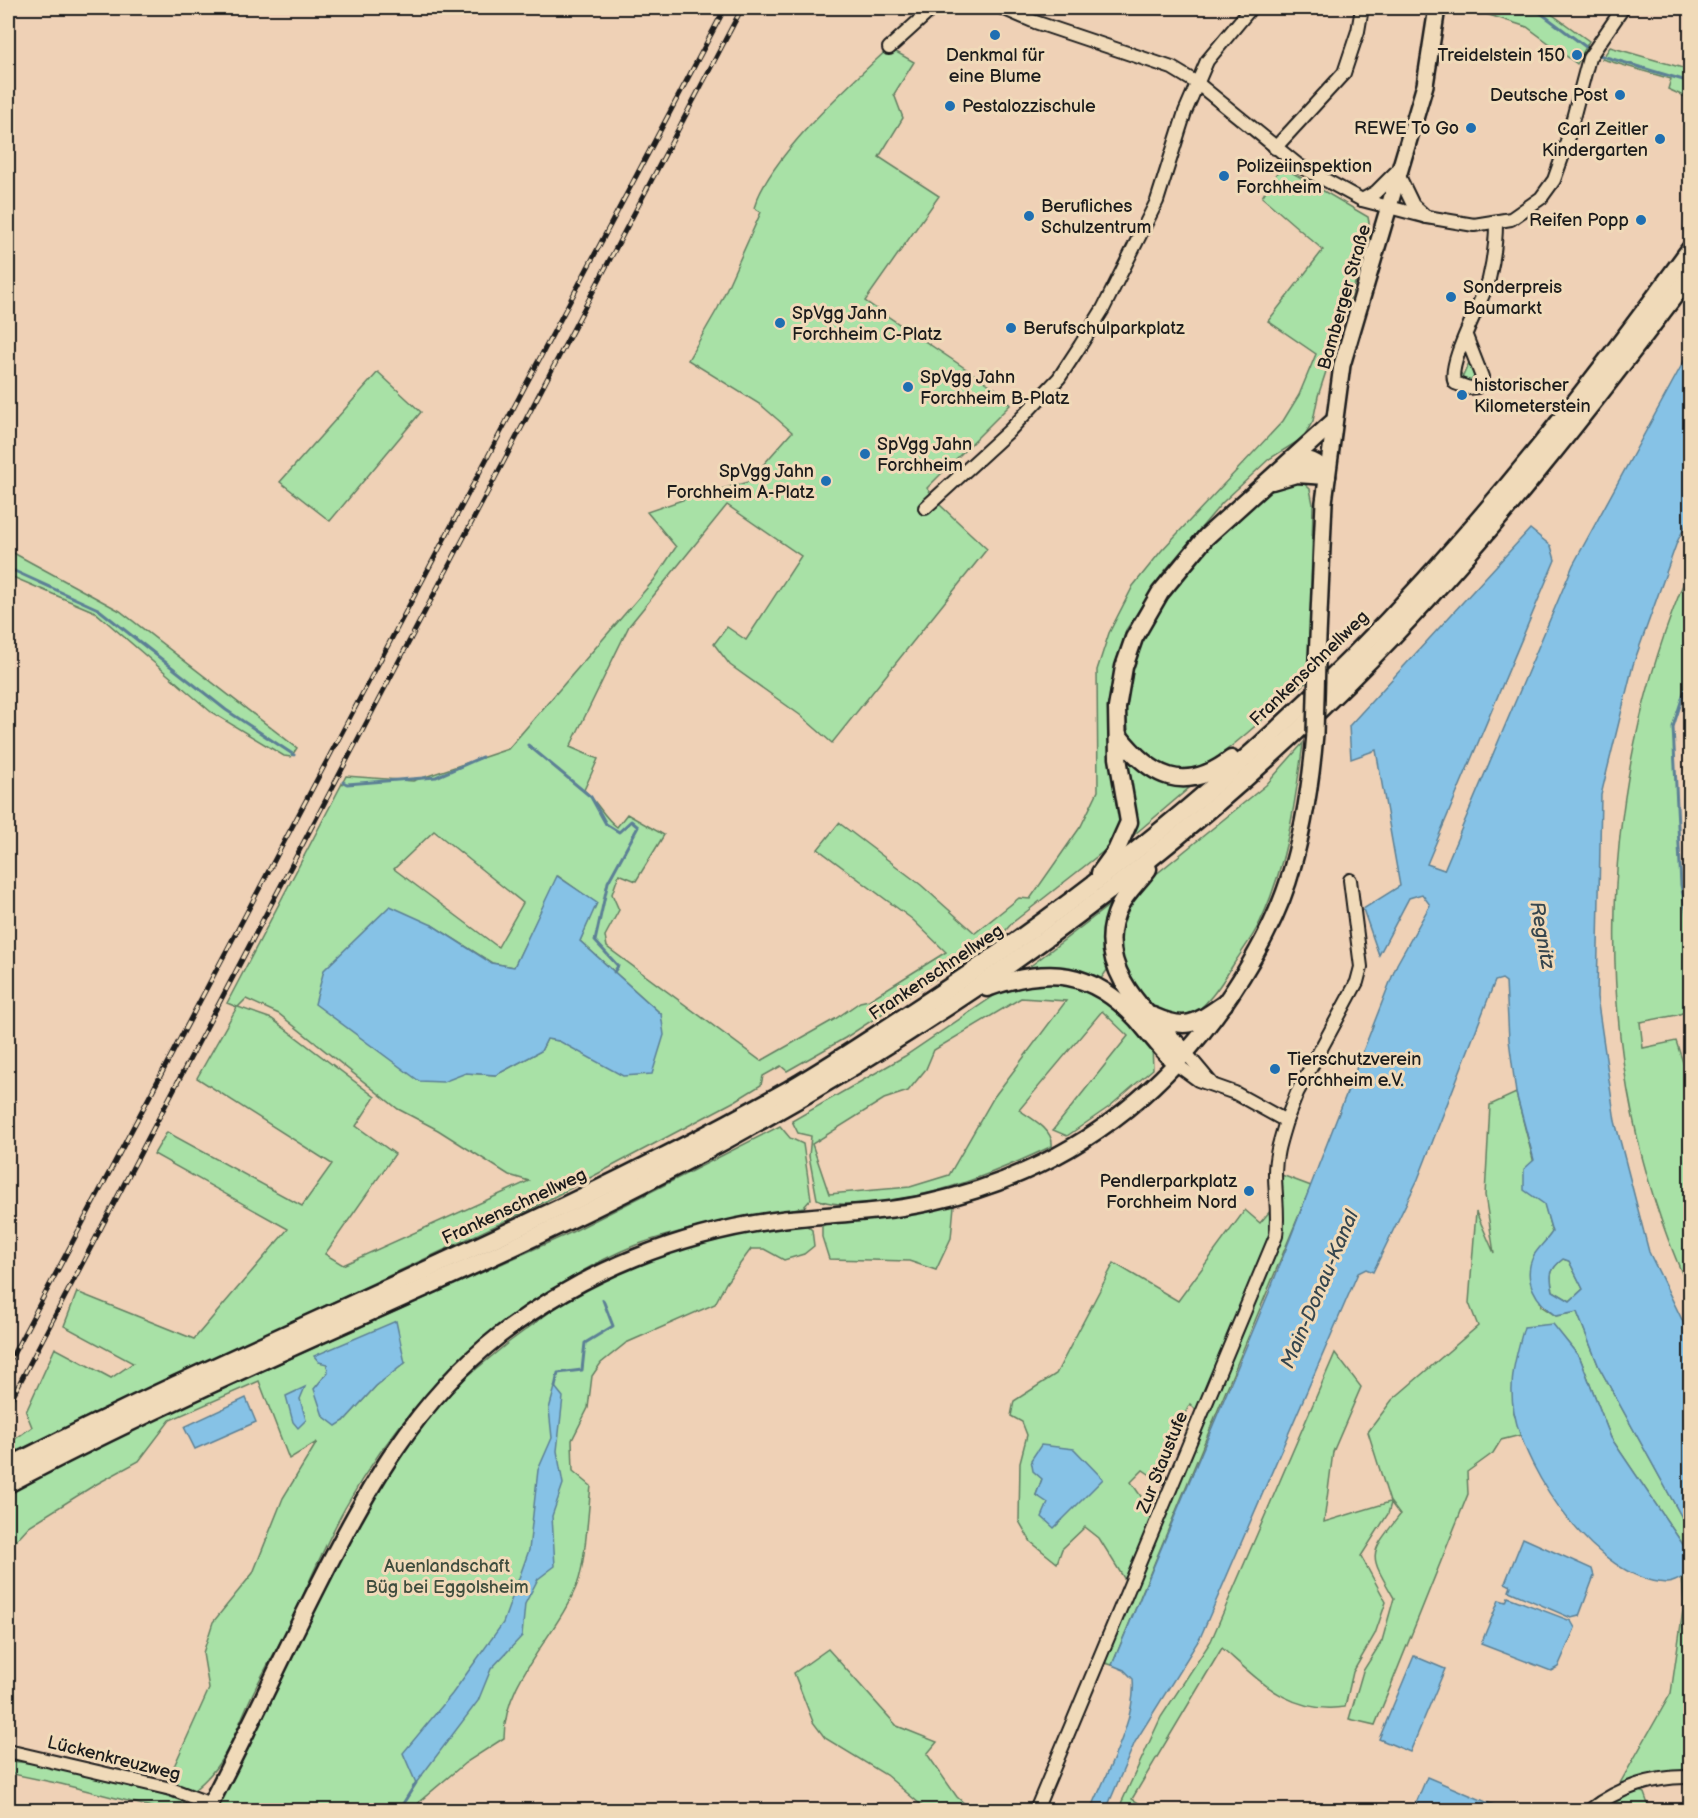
<svg xmlns="http://www.w3.org/2000/svg" width="1698" height="1818" viewBox="0 0 1698 1818" font-family="'Balsamiq Sans',sans-serif">
	<rect width="100%" height="100%" fill="#efd1b6"/>
	<filter id="ink" filterUnits="userSpaceOnUse"><feTurbulence type="fractalNoise" baseFrequency=".0167" numOctaves="2"/><feDisplacementMap in="SourceGraphic" scale="12" xChannelSelector="R" yChannelSelector="G"/><feConvolveMatrix kernelMatrix="1 2 1 2 8 2 1 2 1" color-interpolation-filters="sRGB"/></filter>
	<g filter="url(#ink)">
		<!-- green -->
		<g fill="#a8e1a6" stroke="#627e61" stroke-width="1.5" fill-rule="evenodd">
			<path d="M1467,8H1543L1589,41L1577,64L1527,27Z"/>
			<path d="M1610,47L1690,70V99L1668,89L1671,79L1602,59Z"/>
			<path d="M889,48L914,62L894,94L903,118L879,157L939,196L865,301L996,389L1010,405L927,488L940,505L987,549L832,743L800,715L730,665L714,644L727,627L746,640L801,556L727,505L629,626L570,747L598,759L584,790C598,802 603,817 617,827L627,814L664,835L636,881L619,874L612,894L619,910L605,936L607,947L761,1061L835,1019L860,1002L869,1000L946,952L912,919L818,849L839,823L921,885L975,933L1019,898L1030,899L1081,826L1098,791L1097,670L1109,633L1133,586L1162,550L1283,421L1299,395L1316,354L1268,321L1323,250L1262,197L1281,166L1368,217L1371,234L1318,396L1313,421L1303,438L1269,459L1222,503L1163,573L1126,630L1112,682L1108,736L1122,807L1118,832L1109,847L1012,923L1001,936L845,1038L787,1071L781,1066L763,1076L761,1085L735,1101L535,1207L8,1455V1444L32,1427L26,1412L55,1348L111,1378L133,1363L64,1326L77,1292L194,1339L288,1229L154,1154L167,1132L302,1206L332,1164L197,1078L237,1007L227,1003L346,776L413,781L508,749L654,580L676,547L647,512L691,497L748,482L792,432L761,405L688,360L718,308L761,212L754,208C770,156 848,86 889,48ZM434,831L523,903L498,947L394,869ZM558,876L596,903L580,941L661,1014L559,1041L547,1039L541,1051L496,1075L466,1073L432,925L492,963L514,967ZM246,999L279,1014L398,1109L438,1130L509,1175L529,1181L343,1265L325,1254L395,1154L356,1126L375,1097L272,1019L238,1007Z"/>
			<path d="M1471,358L1477,374L1474,381L1469,383L1458,375L1459,371L1463,376Z"/>
			<path d="M378,372L421,412L330,521L280,482Z"/>
			<path d="M1301,481L1310,489L1313,504L1309,680C1270,711 1236,747 1194,773L1161,768L1135,746L1129,735L1125,707L1139,645L1165,600L1208,545L1273,488Z"/>
			<path d="M8,550L120,611L297,748L291,757L284,756L211,712L95,612L8,575Z"/>
			<path d="M1690,568V674L1673,727L1681,885L1690,928V1010L1677,1015L1640,1022L1643,1048L1676,1041L1690,1084V1291C1586,1068 1593,792 1690,568Z"/>
			<path d="M1303,743C1295,804 1287,865 1260,922C1253,937 1242,951 1233,965C1221,985 1206,1008 1185,1020L1148,1007L1129,986L1117,951V931L1133,893L1266,785Z"/>
			<path d="M1125,750L1172,783L1189,788L1128,840Z"/>
			<path d="M1116,900L1110,966L1098,983L1024,971Z"/>
			<path d="M1068,980L1097,992L1122,1012L1152,1046L1153,1069L1109,1107L1067,1136L1053,1130L1128,1036L1102,1011L1019,1110C1031,1118 1054,1130 1052,1146C993,1174 934,1198 867,1203C848,1204 833,1206 817,1199L809,1156L811,1136L798,1133L792,1121L905,1056L1010,985ZM1021,998L1066,1001L994,1097L949,1175L910,1187L829,1194L812,1144L884,1099L908,1091L926,1069L934,1050Z"/>
			<path d="M1516,1093L1552,1233L1533,1257L1541,1306L1556,1316L1577,1312L1599,1367L1690,1532V1552H1688L1611,1438L1580,1358L1553,1325L1514,1412L1521,1435L1501,1440L1493,1453L1467,1472L1468,1494L1375,1725L1349,1719L1363,1671L1382,1641L1394,1598C1368,1553 1368,1556 1400,1515L1391,1503L1388,1514L1361,1556L1386,1602L1375,1634L1353,1672L1345,1707C1290,1715 1260,1681 1222,1648L1132,1799L1150,1810H1118L1161,1717L1211,1641L1335,1353L1361,1387L1333,1452L1324,1522L1390,1502L1368,1432L1392,1400L1478,1326L1469,1303L1476,1212L1494,1253L1485,1195L1490,1105Z"/>
			<path d="M780,1126L790,1138L803,1144L811,1199L804,1207C747,1218 691,1225 636,1245C602,1258 571,1277 541,1297C459,1351 393,1422 345,1508C324,1546 307,1588 288,1627C278,1647 266,1667 256,1687C235,1728 229,1765 190,1793L166,1784L209,1689L203,1653L213,1622L253,1573L283,1498L317,1442L289,1459L259,1381L170,1420L139,1461L93,1486L29,1526L8,1549V1494L53,1469L167,1414L570,1233ZM405,1363L376,1386L344,1421L327,1364Z"/>
			<path d="M1279,1174L1311,1186L1112,1665L1102,1662L1274,1254Z"/>
			<path d="M954,1206L951,1238L936,1270L909,1261L829,1259L822,1237V1226L832,1221Z"/>
			<path d="M1245,1210L1260,1223L1271,1210V1236L1198,1412L1190,1404L1152,1476L1143,1470L1131,1482L1154,1515L1127,1583L1099,1538L1085,1527L1062,1549L1057,1563L1031,1542L1019,1521L1020,1462L1027,1435L1022,1422L1011,1416L1014,1401L1056,1374L1114,1263L1178,1301ZM1042,1479H1102L1036,1495Z"/>
			<path d="M806,1225L812,1230L814,1246L804,1254L784,1260L764,1249H751L726,1283L715,1304L626,1343L601,1363L592,1376L588,1408L572,1440L573,1471L591,1486C588,1510 586,1561 578,1582C558,1636 504,1678 504,1738L465,1763L419,1802L416,1810H216L373,1494L446,1394L509,1342L569,1298L667,1250L775,1226Z"/>
			<path d="M1563,1259L1569,1261L1583,1289L1570,1301L1553,1291C1549,1275 1550,1269 1563,1259Z"/>
			<path d="M1690,1573V1773H1660L1619,1785L1671,1693L1684,1603L1682,1577Z"/>
			<path d="M828,1649L897,1726L937,1742L927,1754L957,1797L972,1810H927L886,1775L825,1738L813,1722L794,1673Z"/>
			<path d="M8,1761L31,1763L159,1793L182,1801L189,1810H163L61,1784L8,1773Z"/>
			<path d="M1637,1790L1644,1793L1650,1810H1599Z"/>
		</g>
		<!-- water -->
		<g fill="#86c2e6" stroke="#5c8095" stroke-width="1.5" fill-rule="evenodd">
			<path d="M1690,350V517L1677,542L1633,665L1601,795L1597,997L1615,1121L1649,1252L1690,1336V1532L1599,1367L1577,1312L1556,1316C1537,1303 1521,1279 1534,1255C1539,1247 1547,1240 1552,1232L1544,1204L1524,1190V1169L1534,1160L1516,1093L1509,1040L1506,982L1502,979L1495,981L1418,1179L1373,1272L1366,1269L1358,1273L1200,1638L1135,1742L1106,1810H1091C1106,1773 1137,1719 1133,1679L1124,1670L1112,1665L1270,1290L1397,964L1430,905L1422,894L1409,898L1379,955L1363,909L1400,886L1376,750L1351,759L1349,726L1530,529L1551,546L1555,560L1427,864L1444,870L1573,565ZM1563,1259L1569,1261L1583,1289L1570,1301L1553,1291C1549,1275 1550,1269 1563,1259Z"/>
			<path d="M557,876L597,903L580,941L661,1014L664,1035L652,1074L623,1076L559,1041L547,1039L541,1051L496,1075L466,1073L443,1082L419,1081L315,1004L324,970L390,906L432,925L491,963L514,967Z"/>
			<path d="M396,1321L405,1363L376,1386L344,1421L336,1426L323,1416L314,1389L328,1372L327,1364L319,1362L314,1356Z"/>
			<path d="M1553,1324L1580,1358L1611,1438L1688,1552H1690V1573C1683,1577 1673,1584 1666,1583C1597,1579 1526,1475 1514,1412C1508,1382 1516,1355 1524,1327Z"/>
			<path d="M305,1387L300,1399L306,1420L298,1428L293,1422L286,1396Z"/>
			<path d="M555,1387L563,1397L557,1451L563,1484L552,1516L555,1566L538,1579L525,1604L522,1636L491,1669L478,1701L416,1783L403,1753L452,1694L503,1623L529,1550L538,1470L552,1438L549,1409Z"/>
			<path d="M246,1398L256,1422L195,1449L184,1427Z"/>
			<path d="M1041,1445L1074,1449L1103,1479L1054,1528L1042,1517L1048,1503L1036,1495L1042,1479L1033,1471L1031,1460Z"/>
			<path d="M1523,1538L1592,1569L1594,1576L1579,1616L1571,1618L1509,1591L1511,1586L1505,1583Z"/>
			<path d="M1508,1597L1571,1621L1575,1628L1558,1667L1551,1671L1481,1644L1499,1600L1506,1602Z"/>
			<path d="M1414,1656L1445,1669L1410,1752L1379,1739Z"/>
			<path d="M1427,1777L1503,1809L1502,1810H1413Z"/>
		</g>
		<g fill="none" stroke-linecap="round" stroke-linejoin="round">
			<!-- stream -->
			<g stroke="#5c8095" stroke-width="3">
				<path d="M1534,8L1586,47"/>
				<path d="M1599,55L1690,82"/>
				<path d="M8,568L98,609L226,710L294,755"/>
				<path d="M1690,674L1673,727L1681,885L1690,928"/>
				<path d="M528,745L591,797L606,824L619,832L631,821L638,827L608,882L595,941L618,966L614,972"/>
				<path d="M343,782L347,784L436,777L482,757"/>
				<path d="M555,1387L558,1373L582,1370L585,1343L613,1326L603,1300"/>
				<path d="M399,1810L416,1783"/>
			</g>
			<defs>
				<g id="minor">
					<path d="M1002,8L1035,22L1172,68L1197,83L1298,165L1362,200L1427,217L1474,225L1511,219L1541,198L1554,180L1564,152L1589,58L1623,8"/>
					<path d="M889,48L933,8"/>
					<path d="M1275,148L1344,73L1358,31L1362,8"/>
					<path d="M1399,176L1413,205L1426,217"/>
					<path d="M1362,200L1376,192L1400,168"/>
					<path d="M1466,336L1482,377L1477,387L1469,388L1455,383C1445,366 1483,301 1489,279C1493,262 1496,241 1496,224"/>
					<path d="M925,508L1009,431L1059,378L1080,346L1103,309L1157,201L1185,112L1207,61L1251,8"/>
					<path d="M1186,1053L1212,1084"/>
					<path d="M1286,1121L1297,1093L1357,982L1361,967L1350,880"/>
					<path d="M8,1751L171,1789L211,1804"/>
					<path d="M1036,1810L1276,1236C1279,1214 1275,1195 1275,1173C1275,1155 1281,1138 1286,1121L1235,1093L1198,1080L1176,1064"/>
					<path d="M1590,1810C1618,1788 1654,1776 1690,1777"/>
				</g>
				<g id="major">
					<path d="M1317,660L1324,502L1342,365L1425,85L1437,8"/>
					<path d="M207,1810C246,1736 281,1659 319,1584C366,1490 416,1401 500,1335C583,1271 681,1232 785,1219C832,1214 881,1213 927,1203C1056,1175 1157,1104 1231,994C1254,959 1275,922 1288,882C1303,834 1311,783 1315,734"/>
				</g>
				<g id="highway">
					<path d="M1292,461C1310,459 1317,460 1327,476"/>
					<path d="M1272,481L1296,474L1327,476"/>
					<path d="M1118,735C1151,777 1184,795 1231,759"/>
					<path d="M1148,869C1139,881 1127,892 1120,905C1089,967 1148,1015 1186,1053"/>
					<path d="M1100,873L1116,851L1129,822L1118,758L1117,708L1124,667L1134,638L1160,593L1206,537L1332,423"/>
					<path d="M987,988C1049,966 1091,970 1137,1019C1150,1034 1162,1050 1176,1064"/>
					<path d="M1153,1016C1187,1031 1195,1024 1224,1004"/>
					<path d="M8,1467C262,1336 531,1234 781,1094C824,1070 865,1042 907,1015C1097,892 1273,748 1425,580C1521,475 1607,363 1690,249"/>
					<path d="M8,1484C228,1367 464,1279 685,1162C937,1029 1174,861 1373,657C1489,538 1591,408 1690,275"/>
				</g>
			</defs>
			<!-- minor casing -->
			<use href="#minor" stroke="#1c1c1c" stroke-width="16"/>
			<!-- major casing -->
			<use href="#major" stroke="#1c1c1c" stroke-width="20"/>
			<!-- highway casing -->
			<use href="#highway" stroke="#1c1c1c" stroke-width="21"/>
			<!-- minor -->
			<use href="#minor" stroke="#f0dab9" stroke-width="12"/>
			<!-- major -->
			<use href="#major" stroke="#f0dab9" stroke-width="15"/>
			<!-- highway -->
			<use href="#highway" stroke="#f0dab9" stroke-width="16"/>
			<defs>
				<g id="rail">
					<path d="M8,1364L725,8"/>
					<path d="M8,1405L742,8"/>
				</g>
			</defs>
			<!-- rail casing -->
			<use href="#rail" stroke="#1c1c1c" stroke-width="5"/>
			<!-- rail -->
			<use href="#rail" stroke="#f0dab9" stroke-width="3" stroke-dasharray="9" stroke-linecap="butt"/>
			<defs>
				<path id="major-bridge" d="M1315,734L1317,660"/>
			</defs>
			<!-- major-bridge casing -->
			<use href="#major-bridge" stroke="#1c1c1c" stroke-width="20" stroke-linecap="butt"/>
			<!-- major-bridge -->
			<use href="#major-bridge" stroke="#f0dab9" stroke-width="15"/>
		</g>
	</g>
	<!-- markers -->
	<g fill="#1f6fb2" stroke="#f0dab9" stroke-width="2">
		<circle cx="995" cy="35" r="6"/>
		<circle cx="1577" cy="55" r="6"/>
		<circle cx="1620" cy="95" r="6"/>
		<circle cx="950" cy="106" r="6"/>
		<circle cx="1471" cy="128" r="6"/>
		<circle cx="1660" cy="139" r="6"/>
		<circle cx="1224" cy="176" r="6"/>
		<circle cx="1029" cy="216" r="6"/>
		<circle cx="1641" cy="220" r="6"/>
		<circle cx="1451" cy="297" r="6"/>
		<circle cx="780" cy="323" r="6"/>
		<circle cx="1011" cy="328" r="6"/>
		<circle cx="908" cy="387" r="6"/>
		<circle cx="1462" cy="395" r="6"/>
		<circle cx="865" cy="454" r="6"/>
		<circle cx="826" cy="481" r="6"/>
		<circle cx="1275" cy="1069" r="6"/>
		<circle cx="1249" cy="1191" r="6"/>
	</g>
	<g text-anchor="middle" stroke-width="6" stroke-linejoin="round" paint-order="stroke">
		<!-- poi labels -->
		<g font-size="18" fill="#1c1c1c" stroke="#f0dab9" text-anchor="start">
			<text x="995" y="61" text-anchor="middle">Denkmal für<tspan x="995" dy="21">eine Blume</tspan></text>
			<text x="1565" y="61" text-anchor="end">Treidelstein 150</text>
			<text x="1608" y="101" text-anchor="end">Deutsche Post</text>
			<text x="962" y="112">Pestalozzischule</text>
			<text x="1459" y="134" text-anchor="end">REWE To Go</text>
			<text x="1648" y="135" text-anchor="end">Carl Zeitler<tspan x="1648" dy="21">Kindergarten</tspan></text>
			<text x="1236" y="172">Polizeiinspektion<tspan x="1236" dy="21">Forchheim</tspan></text>
			<text x="1041" y="212">Berufliches<tspan x="1041" dy="21">Schulzentrum</tspan></text>
			<text x="1629" y="226" text-anchor="end">Reifen Popp</text>
			<text x="1463" y="293">Sonderpreis<tspan x="1463" dy="21">Baumarkt</tspan></text>
			<text x="792" y="319">SpVgg Jahn<tspan x="792" dy="21">Forchheim C-Platz</tspan></text>
			<text x="1023" y="334">Berufschulparkplatz</text>
			<text x="920" y="383">SpVgg Jahn<tspan x="920" dy="21">Forchheim B-Platz</tspan></text>
			<text x="1474" y="391">historischer<tspan x="1474" dy="21">Kilometerstein</tspan></text>
			<text x="877" y="450">SpVgg Jahn<tspan x="877" dy="21">Forchheim</tspan></text>
			<text x="814" y="477" text-anchor="end">SpVgg Jahn<tspan x="814" dy="21">Forchheim A-Platz</tspan></text>
			<text x="1287" y="1065">Tierschutzverein<tspan x="1287" dy="21">Forchheim e.V.</tspan></text>
			<text x="1237" y="1187" text-anchor="end">Pendlerparkplatz<tspan x="1237" dy="21">Forchheim Nord</tspan></text>
		</g>
		<!-- street labels -->
		<g font-size="18" fill="#1c1c1c" stroke="#f0dab9">
			<text transform="translate(1344 297) rotate(-74)" y="6">Bamberger Straße</text>
			<text transform="translate(1309 668) rotate(-44)" y="6">Frankenschnellweg</text>
			<text transform="translate(936 972) rotate(-34)" y="6">Frankenschnellweg</text>
			<text transform="translate(514 1206) rotate(-25)" y="6">Frankenschnellweg</text>
			<text transform="translate(1162 1462) rotate(-68)" y="6">Zur Staustufe</text>
			<text transform="translate(114 1758) rotate(14)" y="6">Lückenkreuzweg</text>
		</g>
		<!-- park labels -->
		<g font-size="18" fill="#3f4d3e" stroke="#f0dab9">
			<text x="447" y="1572">Auenlandschaft<tspan x="447" dy="21">Büg bei Eggolsheim</tspan></text>
		</g>
		<!-- water labels -->
		<g font-size="20" font-style="italic" fill="#36464e" stroke="#f0dab9">
			<text transform="translate(1543 935) rotate(80)" y="7">Regnitz</text>
			<text transform="translate(1319 1289) rotate(-67)" y="7">Main-Donau-Kanal</text>
		</g>
	</g>
	<!-- margin -->
	<rect width="1698" height="1818" fill="none" stroke="#f0dab9" stroke-width="30"/>
	<rect x="15" y="15" width="1668" height="1788" fill="none" stroke="#1c1c1c" stroke-width="2" filter="url(#ink)"/>
</svg>
